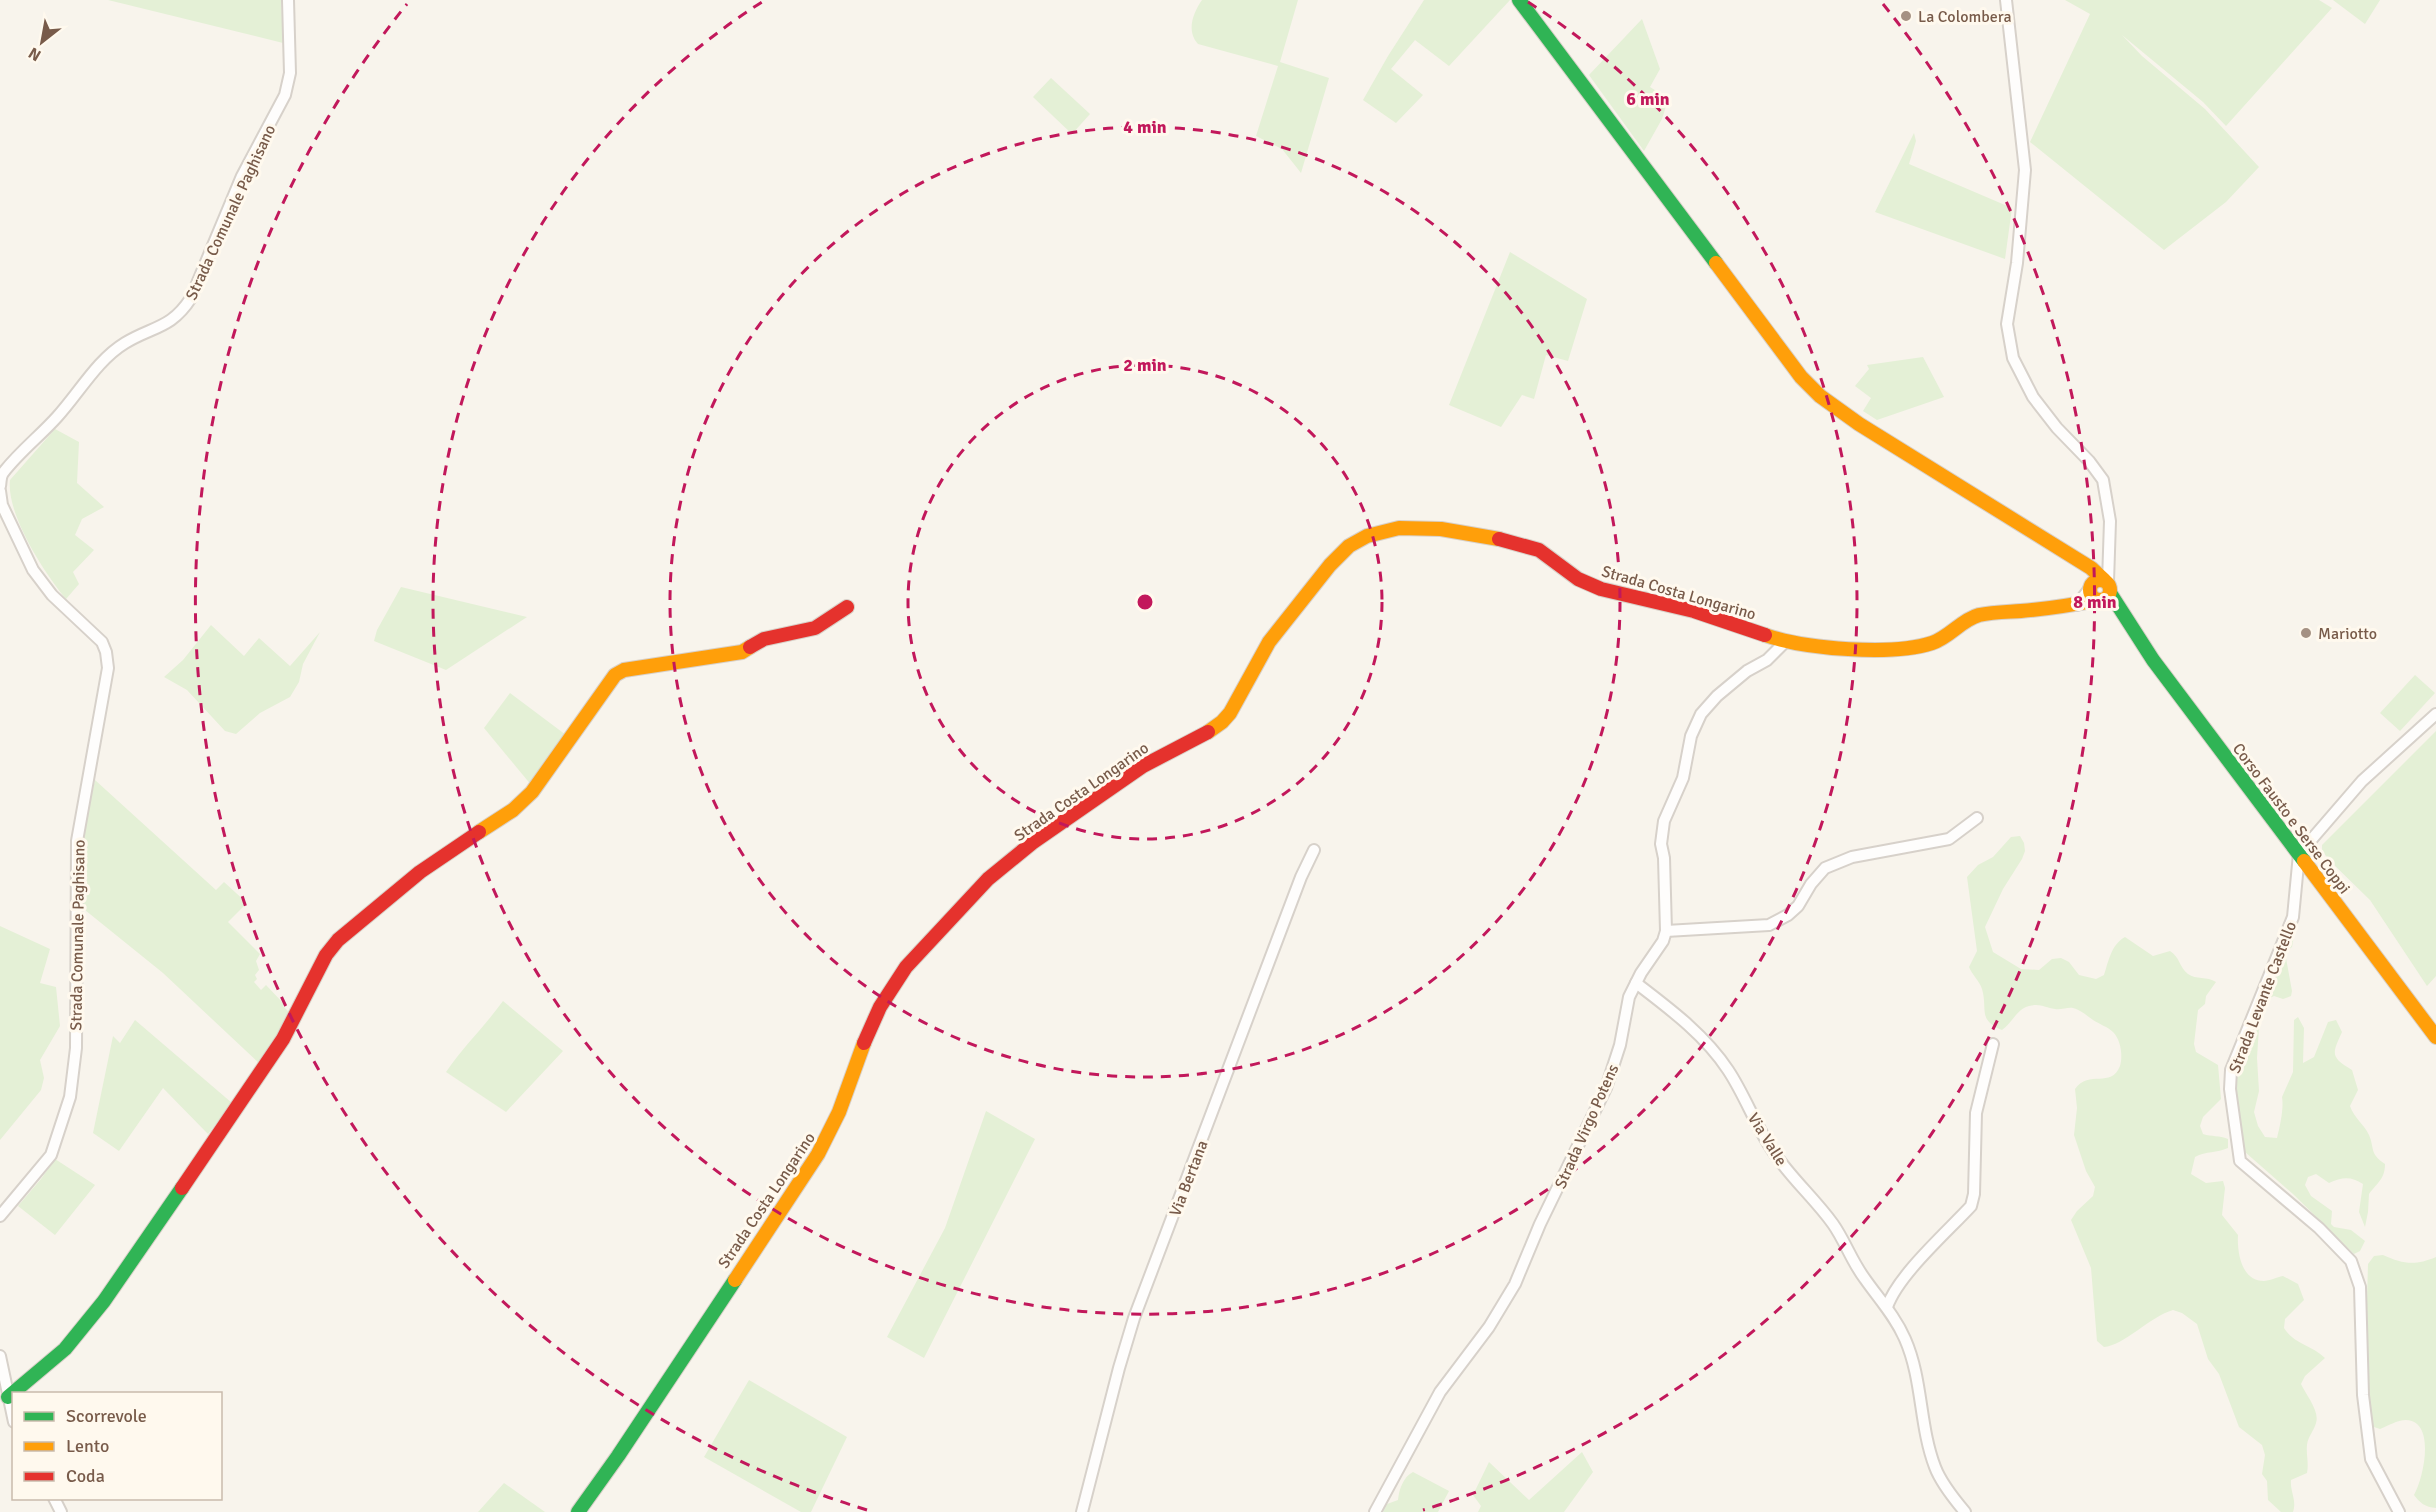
<svg xmlns="http://www.w3.org/2000/svg" width="2436" height="1512" viewBox="0 0 2436 1512" font-family="Signika,sans-serif">
	<rect width="100%" height="100%" fill="#f8f4ec"/>
	<!-- green -->
	<g fill="#e4f0d6">
		<path d="M108,0H281L283,43Z"/>
		<path d="M1202,0H1298L1280,62L1329,78L1301,173L1282,149L1256,136L1278,66L1198,44C1186,31 1193,13 1202,0Z"/>
		<path d="M1424,0H1510L1449,66L1415,40L1391,69L1423,95L1396,123L1363,100L1388,56Z"/>
		<path d="M2065,0H2319L2332,8L2226,126L2203,102L2122,35L2142,56L2205,109L2259,167L2226,202L2164,250L2030,142L2090,14Z"/>
		<path d="M2333,0H2380L2365,24Z"/>
		<path d="M1642,19L1660,69L1650,87L1661,94L1667,103L1662,119L1644,151L1589,75Z"/>
		<path d="M1051,78L1090,114L1072,134L1033,97Z"/>
		<path d="M1914,133L1916,141L1909,164L2012,208L2005,259L1875,212Z"/>
		<path d="M1510,252L1587,299L1568,361L1546,355L1534,399L1522,395L1501,427L1449,405Z"/>
		<path d="M1923,357L1944,397L1877,420L1863,411L1871,398L1855,386L1869,369L1867,365Z"/>
		<path d="M55,429L79,442L77,483L104,507L82,519L75,535L94,550L73,572L79,584L66,599C45,574 6,514 10,480Z"/>
		<path d="M401,587L527,617L446,670L374,641L377,630Z"/>
		<path d="M211,625L244,656L259,638L290,666L320,632L303,664L299,682L290,697L260,713L236,734L225,731L187,690L164,677L183,660Z"/>
		<path d="M2415,675L2435,693L2400,731L2380,713Z"/>
		<path d="M510,693L566,735L532,786L484,728Z"/>
		<path d="M2436,731V976L2427,986L2370,900L2328,859L2322,850V845Z"/>
		<path d="M95,780L216,890L224,882L247,903L228,922L260,954L256,961L259,970L255,975L257,979L254,982L261,990L266,985L284,1004L283,1006L289,1012L261,1065L163,973L80,906L82,841Z"/>
		<path d="M2020,836L2024,843L2025,851L2022,859L2003,889L1985,927L1993,952L2021,969L2039,970L2052,959L2061,958L2069,962L2079,975L2096,979L2104,975C2109,960 2111,945 2125,937L2153,956L2170,951C2180,957 2179,967 2188,974C2196,980 2207,976 2216,982L2206,996L2205,1004L2198,1010L2194,1044L2196,1052L2218,1065L2221,1099L2203,1117L2200,1126L2203,1134C2212,1137 2219,1135 2228,1139V1148C2217,1153 2206,1151 2195,1157L2191,1174L2206,1183L2223,1181L2225,1188L2222,1215L2238,1235C2237,1252 2241,1281 2264,1281C2269,1281 2277,1277 2283,1276L2298,1284L2304,1300L2285,1319L2284,1328C2294,1344 2312,1345 2325,1358L2305,1376L2301,1384C2306,1395 2320,1411 2316,1423C2314,1431 2308,1436 2307,1445C2306,1455 2309,1463 2307,1473L2291,1480C2290,1492 2297,1500 2293,1512H2281L2268,1500L2267,1481L2262,1474L2265,1455L2262,1445L2239,1427L2219,1374L2208,1359L2197,1324L2182,1313L2173,1310C2151,1316 2123,1346 2104,1347L2097,1341L2091,1268L2071,1220L2077,1211L2093,1196L2095,1187L2086,1171L2074,1135L2077,1108L2075,1089C2089,1069 2111,1089 2120,1066C2123,1056 2121,1040 2113,1032C2108,1027 2099,1024 2093,1020C2087,1016 2081,1010 2073,1008C2068,1007 2061,1010 2055,1009C2045,1008 2041,1003 2029,1006C2017,1009 2012,1023 2002,1030C1977,1020 1988,1009 1982,989C1979,980 1972,975 1969,967L1977,951L1967,877L1978,865L1993,857L2011,837Z"/>
		<path d="M0,926L50,949L40,983L56,987L60,1026L40,1060L44,1078L41,1090L0,1140Z"/>
		<path d="M2290,935L2294,936L2292,947L2288,950L2286,958L2292,991L2291,996L2283,999L2274,996L2270,998L2259,1027L2257,1058L2259,1091L2254,1112L2258,1126L2265,1137L2277,1138C2280,1126 2284,1108 2282,1097L2293,1072L2294,1020L2298,1017L2304,1028L2303,1063L2314,1057L2328,1022L2336,1020L2342,1032C2332,1054 2330,1057 2352,1070L2358,1090L2350,1106C2354,1118 2364,1124 2369,1135C2375,1149 2369,1153 2385,1164C2385,1179 2377,1183 2369,1194L2368,1212L2365,1227L2359,1212L2363,1184C2351,1176 2342,1177 2329,1183L2316,1174L2308,1177L2305,1185L2311,1196L2332,1211L2331,1224L2334,1227L2351,1230L2365,1241L2360,1251L2354,1254L2293,1194L2245,1152L2235,1087L2237,1070Z"/>
		<path d="M503,1001L563,1051L506,1112L446,1072C463,1047 485,1026 503,1001Z"/>
		<path d="M135,1020L232,1103L208,1134L163,1088L119,1151L93,1133L113,1036L120,1043Z"/>
		<path d="M986,1111L1035,1139L924,1358L887,1337L945,1228Z"/>
		<path d="M55,1159L95,1185L55,1235L18,1206L41,1179Z"/>
		<path d="M2383,1255C2403,1264 2415,1266 2436,1257V1508C2425,1507 2420,1503 2414,1495C2424,1477 2436,1421 2406,1420C2397,1420 2388,1426 2380,1429L2371,1426L2366,1334L2368,1264L2374,1256Z"/>
		<path d="M749,1380L847,1437L811,1512H801L704,1457Z"/>
		<path d="M1582,1452L1593,1472L1564,1512H1478L1481,1506L1473,1495L1489,1462L1529,1500Z"/>
		<path d="M1413,1472L1449,1491L1438,1512H1383L1387,1504L1398,1500C1399,1490 1403,1477 1413,1472Z"/>
		<path d="M504,1483L545,1512H478Z"/>
	</g>
	<g fill="none" stroke-linecap="round" stroke-linejoin="round">
		<defs>
			<g id="street">
				<path d="M2006,0L2025,170L2017,263L2007,324L2013,358L2033,397L2057,428L2089,461L2103,480L2110,521L2108,582"/>
				<path d="M0,486C1,481 0,477 3,473C19,452 40,436 57,417C79,393 97,360 125,343C153,326 171,329 191,298L242,176L285,95L290,73L288,0"/>
				<path d="M0,491L2,505L33,570L52,595L102,642L106,652L108,668L77,841L76,1048L70,1097L51,1155L0,1216"/>
				<path d="M2077,605L2090,588"/>
				<path d="M1666,931L1769,925L1788,915L1798,906L1811,884L1825,868L1852,857L1949,839L1977,818"/>
				<path d="M1636,983C1670,1009 1705,1035 1728,1070C1746,1097 1756,1128 1775,1154C1792,1179 1815,1199 1833,1224C1845,1241 1852,1262 1865,1279C1879,1299 1895,1316 1905,1339C1923,1380 1919,1425 1935,1467C1941,1483 1954,1499 1965,1512"/>
				<path d="M1887,1307C1898,1275 1947,1232 1971,1206L1974,1194L1976,1113L1993,1044"/>
				<path d="M0,1356L14,1422"/>
				<path d="M54,1498L61,1512"/>
				<path d="M1082,1512L1119,1368L1134,1318L1301,877L1314,850"/>
				<path d="M1375,1512L1440,1392L1489,1327L1515,1284L1540,1224L1606,1088L1620,1045L1629,997L1641,973L1663,941L1666,931L1664,858L1661,844L1664,821L1683,778L1691,736L1701,714L1717,696L1747,671L1767,660L1785,642"/>
				<path d="M2399,1512L2371,1459L2363,1395L2360,1287L2351,1261L2319,1228L2240,1161L2230,1089L2231,1070L2293,917L2299,854L2362,781L2436,714"/>
			</g>
			<g id="fast">
				<path d="M1519,0L1716,263"/>
				<path d="M2110,593L2153,660L2304,861"/>
				<path d="M8,1397L65,1349L104,1301L182,1188"/>
				<path d="M578,1512L618,1456L735,1280"/>
			</g>
			<g id="slow">
				<path d="M1716,263L1801,377L1820,396L1859,424L2091,568L2104,580"/>
				<circle cx="2100" cy="590" r="10"/>
				<path d="M1765,635C1805,649 1892,656 1932,643C1950,637 1961,620 1979,615C1993,612 2007,612 2021,611C2047,609 2072,605 2098,600"/>
				<path d="M1208,732L1222,722L1230,713L1269,642L1330,565L1349,546L1367,536L1399,528L1441,529L1499,539"/>
				<path d="M479,832L513,810L532,792L615,675L624,670L742,652L750,647"/>
				<path d="M2304,861L2436,1037"/>
				<path d="M735,1280L818,1154L839,1112L864,1043"/>
			</g>
			<g id="jam">
				<path d="M1499,539L1539,550L1578,579L1601,589L1694,611L1765,635"/>
				<path d="M750,647L764,639L815,628L847,607"/>
				<path d="M864,1043L880,1007L906,967L988,879L1032,843L1143,766L1208,732"/>
				<path d="M182,1188L283,1039L326,955L338,940L420,872L479,832"/>
			</g>
		</defs>
		<!-- street casing -->
		<use href="#street" stroke="#d7d1ca" stroke-width="14"/>
		<!-- fast casing -->
		<use href="#fast" stroke="#d8d0c8" stroke-width="16"/>
		<!-- slow casing -->
		<use href="#slow" stroke="#d8d0c8" stroke-width="16"/>
		<!-- jam casing -->
		<use href="#jam" stroke="#d8d0c8" stroke-width="16"/>
		<!-- street -->
		<use href="#street" stroke="#fefdfc" stroke-width="10"/>
		<!-- fast -->
		<use href="#fast" stroke="#30b455" stroke-width="14"/>
		<!-- slow -->
		<use href="#slow" stroke="#ff9f0a" stroke-width="14"/>
		<!-- jam -->
		<use href="#jam" stroke="#e5322d" stroke-width="14"/>
	</g>
	<!-- distance rings -->
	<g fill="none" stroke="#c2185b" stroke-width="3" stroke-dasharray="10 8">
		<circle cx="1145" cy="602" r="237"/>
		<circle cx="1145" cy="602" r="475"/>
		<path d="M1528 2A712 712 0 1 1 762 2"/>
		<path d="M867 1510A950 950 0 0 1 407 4M1883 4A950 950 0 0 1 1423 1510"/>
	</g>
	<!-- markers -->
	<g fill="#a59183" stroke="#fff9ee" stroke-width="2">
		<circle cx="1906" cy="16" r="6"/>
		<circle cx="2306" cy="633" r="6"/>
	</g>
	<g text-anchor="middle" stroke-width="6" stroke-linejoin="round" paint-order="stroke">
		<!-- poi labels -->
		<g font-size="16" fill="#785b4a" stroke="#fff9ee" text-anchor="start">
			<text x="1918" y="22">La Colombera</text>
			<text x="2318" y="639">Mariotto</text>
		</g>
		<!-- street labels -->
		<g font-size="16" fill="#785b4a" stroke="#fff9ee">
			<text transform="translate(230 212) rotate(-65)" y="6">Strada Comunale Paghisano</text>
			<text transform="translate(1679 592) rotate(16)" y="6">Strada Costa Longarino</text>
			<text transform="translate(1081 791) rotate(-35)" y="6">Strada Costa Longarino</text>
			<text transform="translate(2292 818) rotate(53)" y="6">Corso Fausto e Serse Coppi</text>
			<text transform="translate(77 935) rotate(-89)" y="6">Strada Comunale Paghisano</text>
			<text transform="translate(2262 997) rotate(-69)" y="6">Strada Levante Castello</text>
			<text transform="translate(1586 1126) rotate(-66)" y="6">Strada Virgo Potens</text>
			<text transform="translate(1768 1139) rotate(58)" y="6">Via Valle</text>
			<text transform="translate(1188 1178) rotate(-69)" y="6">Via Bertana</text>
			<text transform="translate(766 1200) rotate(-56)" y="6">Strada Costa Longarino</text>
		</g>
	</g>
	<circle cx="1145" cy="602" r="9" fill="#c2185b" stroke="#fff9ee" stroke-width="3"/>
	<g font-size="18" text-anchor="middle" font-weight="bold" fill="#c2185b" stroke="#fff9ee" stroke-width="6" stroke-linejoin="round" paint-order="stroke">
		<text x="1648" y="105">6 min</text>
		<text x="1145" y="133">4 min</text>
		<text x="1145" y="371">2 min</text>
		<text x="2095" y="608">8 min</text>
	</g>
	<!-- legend -->
	<rect x="12" y="1392" width="210" height="108" fill="#fff9ee" stroke="#c9baac" stroke-width="1.5"/>
	<rect x="24" y="1412" width="30" height="9" fill="#30b455" stroke="#c9baac" stroke-width="1.5"/>
	<text x="66" y="1422" font-size="18" fill="#785b4a">Scorrevole</text>
	<rect x="24" y="1442" width="30" height="9" fill="#ff9f0a" stroke="#c9baac" stroke-width="1.5"/>
	<text x="66" y="1452" font-size="18" fill="#785b4a">Lento</text>
	<rect x="24" y="1472" width="30" height="9" fill="#e5322d" stroke="#c9baac" stroke-width="1.5"/>
	<text x="66" y="1482" font-size="18" fill="#785b4a">Coda</text>
	<!-- north arrow -->
	<g transform="translate(42 42) rotate(211)" stroke="#fff9ee" stroke-width="4.5" paint-order="stroke">
	<path d="M0-4.5L10 22L0 15L-10 22Z" fill="#785b4a"/>
	<text y="-9" font-size="16" font-weight="bold" text-anchor="middle" fill="#785b4a">N</text>
	</g>
</svg>
